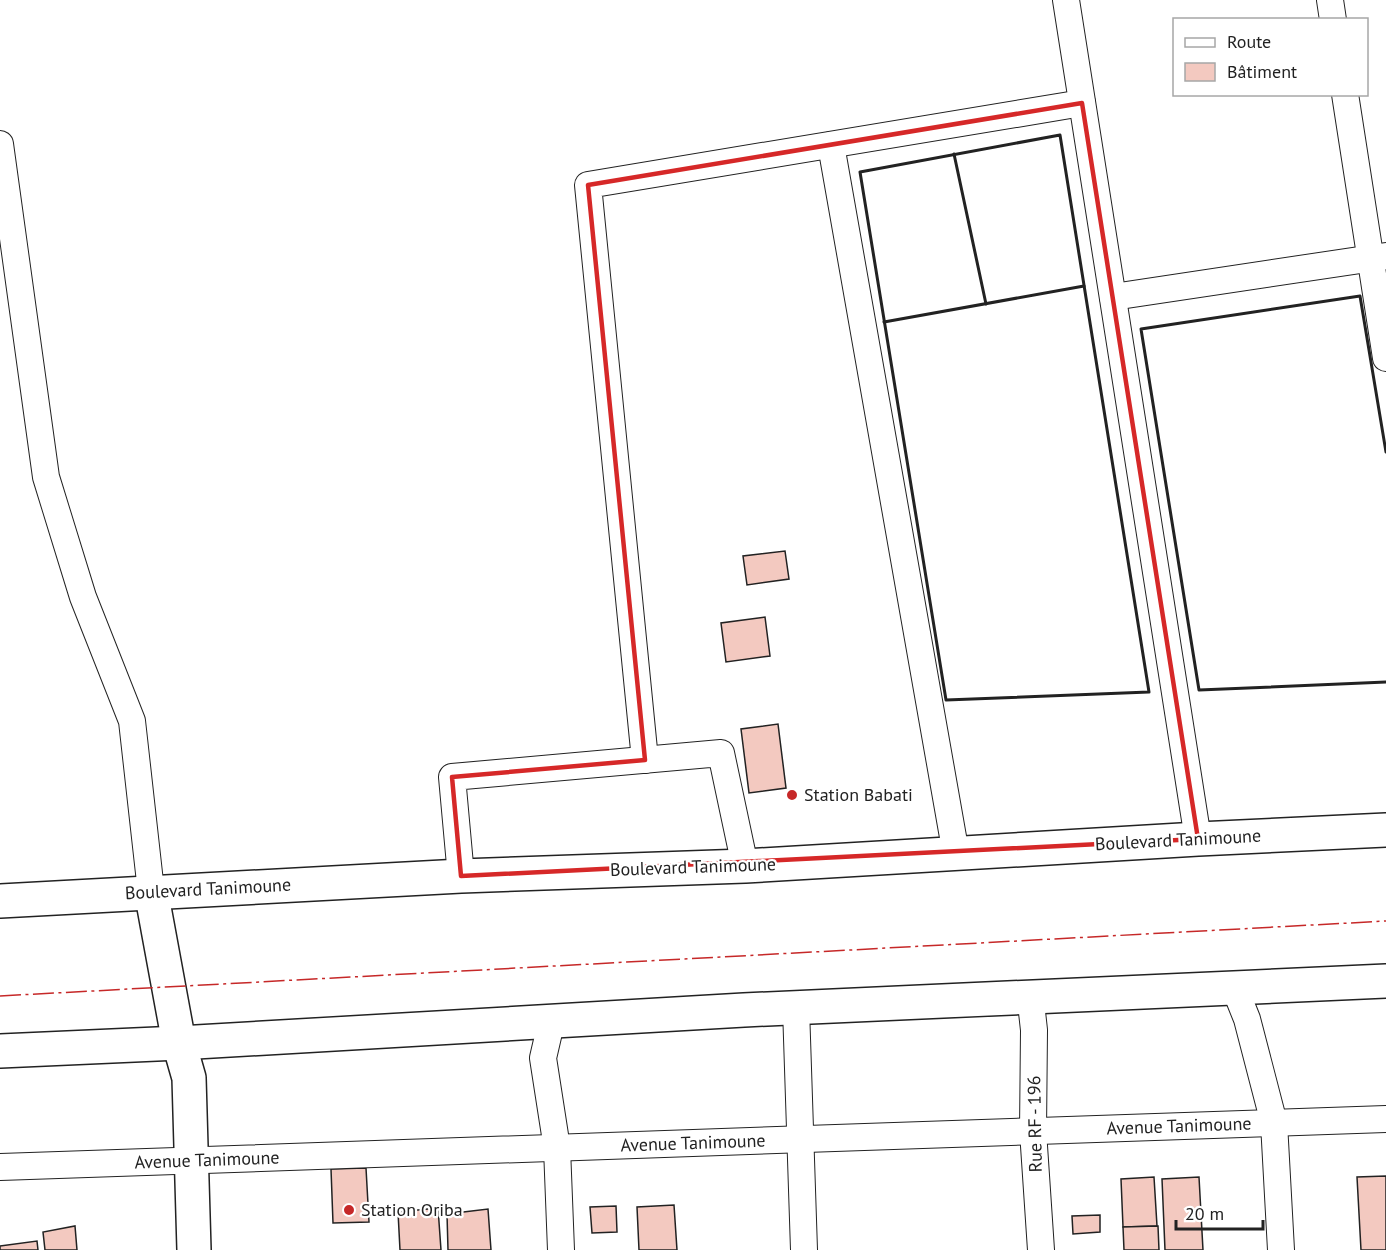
<svg xmlns="http://www.w3.org/2000/svg" width="1386" height="1250" viewBox="0 0 1386 1250" font-family="'PT Sans',sans-serif">
	<rect width="100%" height="100%" fill="#fff"/>
	<!-- building -->
	<g fill="#f3c9c0" stroke="#222" stroke-width="1.5">
		<path d="M785,551L789,579L747,585L743,556Z"/>
		<path d="M765,617L770,656L726,662L721,623Z"/>
		<path d="M778,724L786,788L749,793L741,729Z"/>
		<path d="M366,1168L369,1222L333,1223L331,1169Z"/>
		<path d="M1386,1176V1250H1361L1357,1177Z"/>
		<path d="M1154,1177L1157,1226L1123,1227L1121,1179Z"/>
		<path d="M1199,1177L1203,1250H1165L1162,1179Z"/>
		<path d="M674,1205L677,1250H639L637,1207Z"/>
		<path d="M616,1206L617,1232L592,1233L590,1207Z"/>
		<path d="M438,1208L441,1250H400L398,1212Z"/>
		<path d="M488,1209L491,1250H448L447,1214Z"/>
		<path d="M1100,1215V1232L1073,1234L1072,1216Z"/>
		<path d="M75,1226L77,1250H45L43,1232Z"/>
		<path d="M1158,1226L1159,1250H1124L1123,1227Z"/>
		<path d="M37,1241L38,1250H0V1246Z"/>
	</g>
	<g fill="none" stroke-linecap="round" stroke-linejoin="round">
		<defs>
			<g id="street">
				<path d="M1066,0L1198,839"/>
				<path d="M1330,0L1333,20"/>
				<path d="M1345,94L1386,358"/>
				<path d="M0,144L46,477L83,597L132,721L151,891"/>
				<path d="M831,145L956,854"/>
				<path d="M1113,297L1386,256"/>
				<path d="M645,760L588,185L1082,103"/>
				<path d="M461,876L452,777L721,753L745,866"/>
				<path d="M1238,988L1239,999L1247,1019L1274,1123L1281,1250"/>
				<path d="M1035,998L1032,1012L1034,1030L1033,1131L1041,1250"/>
				<path d="M796,1008L804,1250"/>
				<path d="M537,1022L549,1032L543,1058L557,1148L561,1250"/>
				<path d="M0,1167L1386,1119"/>
			</g>
			<path id="secondary" d="M179,1043L189,1078L194,1250"/>
			<g id="primary">
				<path d="M151,891L179,1043"/>
				<path d="M0,901L461,876L745,866L1198,839L1386,830"/>
				<path d="M0,1051L179,1043L744,1010L1386,981"/>
			</g>
		</defs>
		<!-- street casing -->
		<use href="#street" stroke="#222" stroke-width="28"/>
		<!-- secondary casing -->
		<use href="#secondary" stroke="#222" stroke-width="36"/>
		<!-- primary casing -->
		<use href="#primary" stroke="#222" stroke-width="36"/>
		<!-- street -->
		<use href="#street" stroke="#fff" stroke-width="26"/>
		<!-- secondary -->
		<use href="#secondary" stroke="#fff" stroke-width="33"/>
		<!-- primary -->
		<use href="#primary" stroke="#fff" stroke-width="33"/>
		<!-- wall -->
		<g stroke="#222" stroke-width="3">
			<path d="M1060,135L1149,692L946,700L860,172Z"/>
			<path d="M954,154L986,304"/>
			<path d="M884,322L1084,286"/>
			<path d="M1386,452L1360,296L1141,329L1199,690L1386,682"/>
		</g>
		<!-- power -->
		<path stroke="#c62828" stroke-width="1.5" stroke-dasharray="21 4.5 3 4.5" stroke-linecap="butt" d="M0,996L1386,921"/>
	</g>
	<!-- marked area -->
	<path fill="none" stroke="#d62828" stroke-width="4.5" stroke-linejoin="round" d="M1082,103L1198,839L461,876L452,777L645,760L588,185Z"/>
	<!-- markers -->
	<g fill="#c62828" stroke="#fff" stroke-width="2">
		<circle cx="792" cy="795" r="6"/>
		<circle cx="349" cy="1210" r="6"/>
	</g>
	<g text-anchor="middle" stroke-width="4.5" stroke-linejoin="round" paint-order="stroke">
		<!-- poi labels -->
		<g font-size="18" fill="#222" stroke="#fff" text-anchor="start">
			<text x="804" y="801">Station Babati</text>
			<text x="361" y="1216">Station Oriba</text>
		</g>
		<!-- street labels -->
		<g font-size="18" fill="#222" stroke="#fff">
			<text transform="translate(1178 840) rotate(-3)" y="6">Boulevard Tanimoune</text>
			<text transform="translate(693 867) rotate(-2)" y="6">Boulevard Tanimoune</text>
			<text transform="translate(208 889) rotate(-3)" y="6">Boulevard Tanimoune</text>
			<text transform="translate(1035 1124) rotate(-91)" y="6">Rue RF - 196</text>
			<text transform="translate(1179 1126) rotate(-2)" y="6">Avenue Tanimoune</text>
			<text transform="translate(693 1143) rotate(-2)" y="6">Avenue Tanimoune</text>
			<text transform="translate(207 1160) rotate(-2)" y="6">Avenue Tanimoune</text>
		</g>
	</g>
	<!-- legend -->
	<rect x="1173" y="18" width="195" height="78" fill="#ffffff" stroke="#a7a7a7" stroke-width="1.5"/>
	<rect x="1185" y="38" width="30" height="9" fill="#ffffff" stroke="#a7a7a7" stroke-width="1.5"/>
	<text x="1227" y="48" font-size="18" fill="#222222">Route</text>
	<rect x="1185" y="63" width="30" height="18" fill="#f3c9c0" stroke="#a7a7a7" stroke-width="1.5"/>
	<text x="1227" y="78" font-size="18" fill="#222222">Bâtiment</text>
	<!-- scale -->
	<path d="M1176 1220v9h87v-9" fill="none" stroke="#222222" stroke-width="3"/>
	<text x="1185" y="1220" font-size="18" fill="#222222" stroke="#ffffff" stroke-width="4.5" paint-order="stroke">20 m</text>
</svg>
